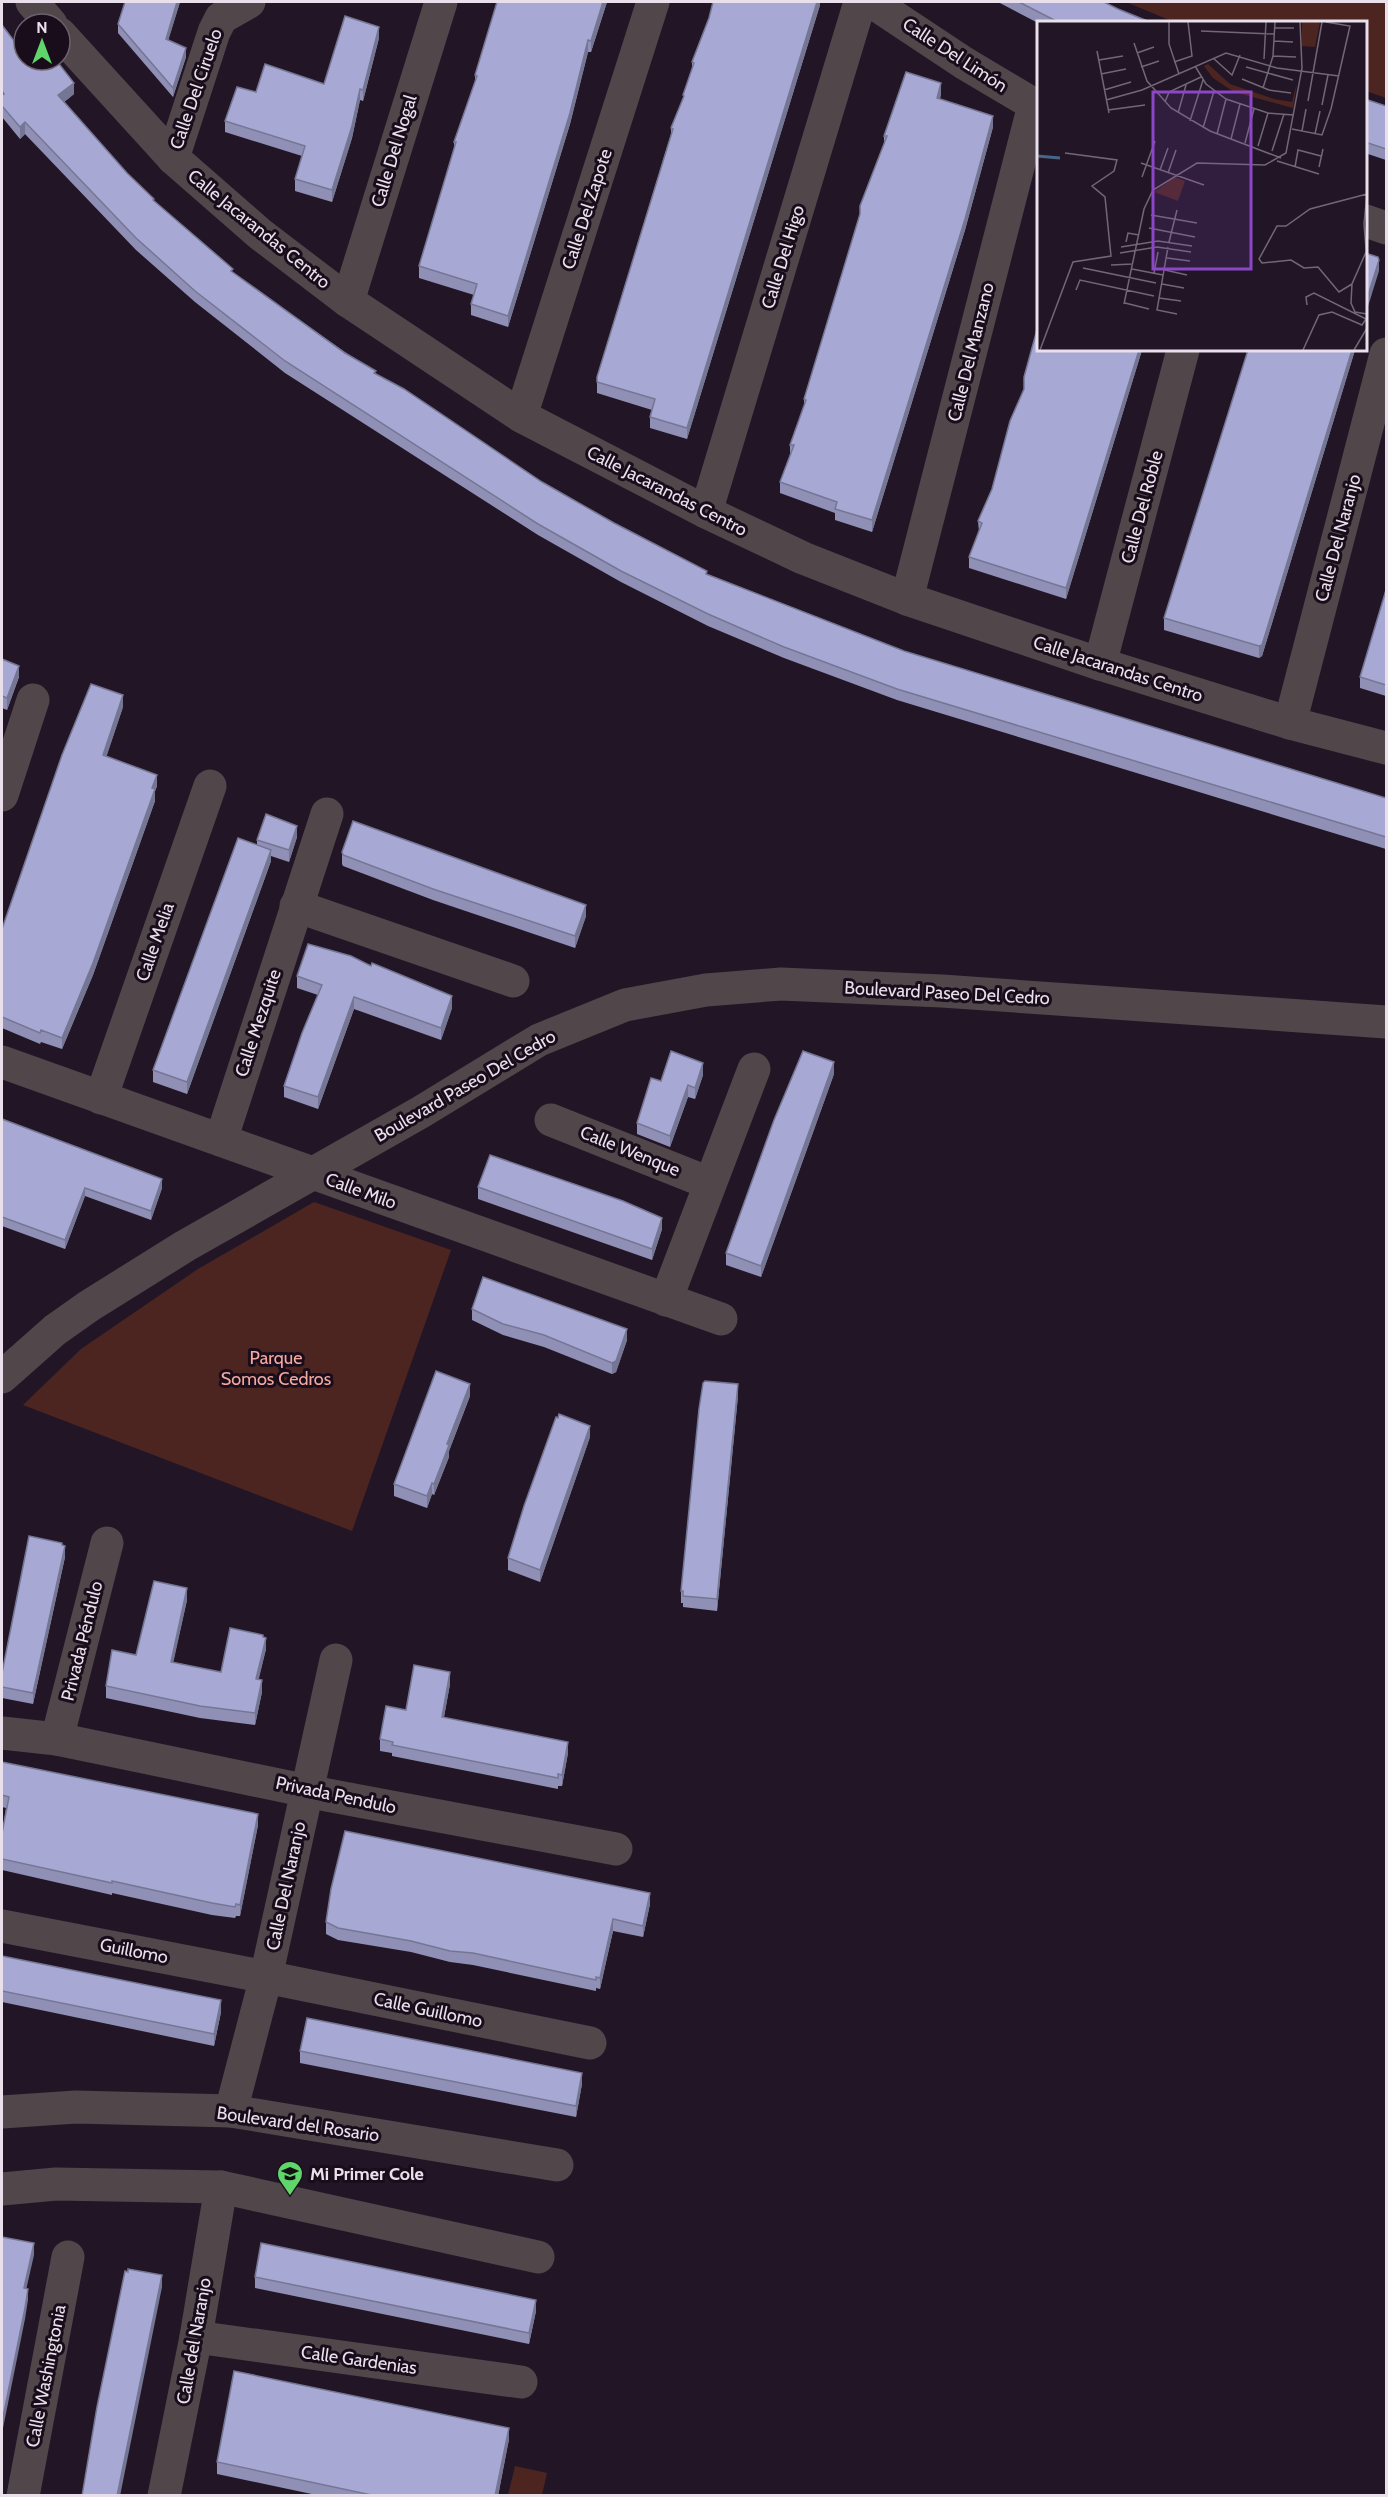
<svg xmlns="http://www.w3.org/2000/svg" width="1388" height="2497" viewBox="0 0 1388 2497" font-family="Cabin,sans-serif">
	<rect width="100%" height="100%" fill="#221626"/>
	<!-- green -->
	<g fill="#4c2521">
		<path d="M1126,2H1386V98L1366,91V22H1174Z"/>
		<path d="M314,1202L451,1250L352,1531L23,1405L81,1349L198,1269Z"/>
		<path d="M515,2466L547,2473L542,2495H508Z"/>
	</g>
	<g fill="none" stroke-linecap="round" stroke-linejoin="round">
		<!-- minor -->
		<g stroke="#51464a" stroke-width="33">
			<path d="M32,2L51,24"/>
			<path d="M872,2L964,63L1038,107"/>
			<path d="M60,34L173,158L260,234L348,301L521,416L706,512L803,558L907,599L1100,664L1290,723L1386,748"/>
			<path d="M173,158L214,32L221,18L249,2"/>
			<path d="M1366,221L1386,228"/>
			<path d="M348,301L441,2"/>
			<path d="M521,416L653,2"/>
			<path d="M706,512L860,2"/>
			<path d="M907,599L1034,105"/>
			<path d="M1100,664L1183,350"/>
			<path d="M1290,723L1386,354"/>
			<path d="M2,795L33,700"/>
			<path d="M296,906L513,981"/>
			<path d="M2,1062L721,1319"/>
			<path d="M101,1098L210,786"/>
			<path d="M551,1120L709,1183"/>
			<path d="M221,1140L327,814"/>
			<path d="M666,1300L754,1069"/>
			<path d="M2,1377L55,1330L89,1306L185,1246L421,1112L539,1040L625,1005L706,990L781,984L942,991L1386,1022"/>
			<path d="M2,1733L57,1739L327,1795L616,1849"/>
			<path d="M57,1739L107,1543"/>
			<path d="M2,1926L266,1977L590,2043"/>
			<path d="M231,2111L266,1977L336,1660"/>
			<path d="M2,2112L76,2107L231,2111L557,2165"/>
			<path d="M2,2189L56,2184L221,2187L538,2257"/>
			<path d="M196,2337L521,2382"/>
			<path d="M23,2496L68,2257"/>
			<path d="M164,2496L196,2337L221,2187"/>
		</g>
	</g>
	<!-- wall -->
	<g fill="#9090b6">
		<path d="M125,2H180L168,40L186,57L173,97L118,33V24Z"/>
		<path d="M607,2L591,52H588L570,124L508,327L471,315V304L474,295L419,278V266L454,150V142L475,82V75Z"/>
		<path d="M820,2V5L687,439L650,428V417L652,410L597,393V377L671,134V128L683,100V95L692,69V62Z"/>
		<path d="M998,2H1104L1118,9L1150,22L1038,23Z"/>
		<path d="M2,25L36,69L74,94L64,102L127,173L154,201L233,273L376,374L542,482L614,523L707,574L904,651L1386,798V849L897,700L784,658L708,626L621,582L538,535L285,373L195,302L136,250L25,134L20,139L2,117Z"/>
		<path d="M379,38L363,101L360,100L352,138L332,202L295,191V179L302,156L225,132V121L256,92L324,84Z"/>
		<path d="M941,94L940,99L993,127L965,230L872,532L835,520V513L780,493V482L790,455V445L804,406V399L860,214L884,144V136Z"/>
		<path d="M1365,99L1386,106V160L1365,153Z"/>
		<path d="M1142,350L1066,599L969,568V557L979,532L978,521L992,489Z"/>
		<path d="M1248,350H1355L1262,656L1259,658L1164,630V618Z"/>
		<path d="M1386,590V696L1360,688V677Z"/>
		<path d="M2,659L19,677L7,710L2,708Z"/>
		<path d="M123,707L106,757L157,786L155,791V801L93,975L62,1049L41,1042L40,1044L2,1028V929Z"/>
		<path d="M297,837L289,862L271,856V861L187,1094L153,1082V1070L257,845V840Z"/>
		<path d="M342,852L586,916L575,948L433,900L343,866L342,864Z"/>
		<path d="M297,976L452,1008L441,1040L354,1009L318,1109L284,1097V1086L318,995L297,988Z"/>
		<path d="M834,1074L761,1277L726,1265V1253Z"/>
		<path d="M703,1075L695,1099L688,1097L670,1147L637,1134V1123L661,1081Z"/>
		<path d="M2,1119L162,1188L151,1220L85,1196L65,1249L2,1226Z"/>
		<path d="M478,1187L662,1229L652,1260L478,1199Z"/>
		<path d="M472,1309L627,1340L616,1372L612,1374L544,1347L503,1335L472,1320Z"/>
		<path d="M470,1396L449,1451V1457L434,1495L432,1494L427,1508L394,1496V1484Z"/>
		<path d="M738,1396L717,1611L683,1607V1603H681V1591Z"/>
		<path d="M590,1437L540,1582L508,1570V1558Z"/>
		<path d="M62,1545L65,1557L33,1704L2,1698V1673Z"/>
		<path d="M187,1600L173,1662L221,1672L263,1637L266,1649L258,1680L262,1692L255,1725L200,1718L106,1698V1686L136,1655Z"/>
		<path d="M450,1684L444,1717L568,1753L562,1786H558V1789L392,1756V1753L380,1751V1739L406,1710Z"/>
		<path d="M2,1762L258,1825L240,1916H236L235,1918L212,1915L112,1893V1895L2,1870V1833L6,1808L2,1807Z"/>
		<path d="M650,1904L643,1937L613,1931L600,1989L596,1988V1991L473,1965L450,1962L411,1952L338,1940L326,1934V1922Z"/>
		<path d="M2,1956L221,2012L214,2046L2,2002Z"/>
		<path d="M300,2051L582,2084L576,2117L300,2063Z"/>
		<path d="M255,2277L536,2311L529,2344L255,2288Z"/>
		<path d="M509,2439L498,2496H321L217,2474V2462Z"/>
	</g>
	<!-- shaded-wall -->
	<g fill="#757694">
		<path d="M177,2H180L166,48V39Z"/>
		<path d="M603,2H607L591,52V41Z"/>
		<path d="M817,2H820V5L687,439V428Z"/>
		<path d="M379,27V38L363,101V90Z"/>
		<path d="M588,40V52L570,124L508,327V316Z"/>
		<path d="M186,48V57L173,97V88Z"/>
		<path d="M74,83V94L58,107V95Z"/>
		<path d="M941,83V94L937,109V98Z"/>
		<path d="M360,89V100L352,138L332,202V190Z"/>
		<path d="M993,116V127L965,230L872,532V520Z"/>
		<path d="M25,122V134L20,139V127Z"/>
		<path d="M1379,260V271L1365,316V305Z"/>
		<path d="M1139,350H1142L1066,599V588Z"/>
		<path d="M1352,350H1355L1262,656L1259,658V646Z"/>
		<path d="M19,666V677L7,710V698Z"/>
		<path d="M123,695V707L103,767V755Z"/>
		<path d="M157,775V786L155,791V801L93,975L62,1049V1038Z"/>
		<path d="M297,826V837L289,862V850Z"/>
		<path d="M271,850V861L187,1094V1082Z"/>
		<path d="M586,905V916L575,948V936Z"/>
		<path d="M452,996V1008L441,1040V1028Z"/>
		<path d="M354,997V1009L318,1109V1097Z"/>
		<path d="M834,1062V1074L761,1277V1266Z"/>
		<path d="M703,1063V1075L695,1099V1088Z"/>
		<path d="M688,1085V1097L670,1147V1136Z"/>
		<path d="M162,1179V1188L151,1220V1211Z"/>
		<path d="M85,1188V1196L65,1249V1240Z"/>
		<path d="M662,1218V1229L652,1260V1249Z"/>
		<path d="M627,1329V1340L616,1372L612,1374V1363Z"/>
		<path d="M470,1384V1396L449,1451V1457L434,1495V1484L447,1444Z"/>
		<path d="M738,1384V1396L717,1611V1599Z"/>
		<path d="M590,1426V1437L540,1582V1570Z"/>
		<path d="M432,1483V1494L427,1508V1496Z"/>
		<path d="M65,1546V1557L33,1704V1693Z"/>
		<path d="M187,1588V1600L171,1673V1662Z"/>
		<path d="M266,1638V1649L256,1691V1679Z"/>
		<path d="M450,1672V1684L442,1728V1717Z"/>
		<path d="M262,1680V1692L255,1725V1713Z"/>
		<path d="M568,1742V1753L562,1786V1775Z"/>
		<path d="M258,1814V1825L240,1916V1905Z"/>
		<path d="M650,1893V1904L643,1937V1926Z"/>
		<path d="M613,1919V1931L600,1989V1978Z"/>
		<path d="M221,2000V2012L214,2046V2034Z"/>
		<path d="M582,2073V2084L576,2117V2106Z"/>
		<path d="M34,2243V2255L24,2299V2288Z"/>
		<path d="M162,2275V2287L120,2496H117Z"/>
		<path d="M28,2289V2300L25,2319L2,2433V2422Z"/>
		<path d="M536,2300V2311L529,2344V2333Z"/>
		<path d="M509,2428V2439L498,2496H495Z"/>
	</g>
	<!-- building -->
	<g fill="#a7a8d4" stroke="#757694" stroke-width="1.5">
		<path d="M125,2H177L166,39L186,48L173,88L118,24Z"/>
		<path d="M497,2H603L591,41L588,40L570,113L508,316L471,304L477,284L419,266L456,142H454L477,76L475,75Z"/>
		<path d="M713,2H817L687,428L650,417L655,399L597,382V377L673,129L671,128L684,96L683,95L694,63L692,62L709,18Z"/>
		<path d="M1019,2H1104L1118,9L1150,22H1058Z"/>
		<path d="M345,16L379,27L363,90L360,89L352,126L332,190L295,179L305,146L225,121L237,87L256,92L265,64L324,84Z"/>
		<path d="M2,25L24,54V60H29L36,69L47,60H56L74,83L58,95L127,173L154,199L153,200L233,269L231,271L345,353L376,371L374,373L404,389L542,482L614,523L707,571L706,574L904,651L1386,798V837L897,689L784,647L708,614L621,571L538,524L285,361L195,291L136,238L25,122L20,127L2,106V95L4,94L2,91Z"/>
		<path d="M906,72L941,83L937,98L993,116L965,219L872,520L835,509L837,502L780,482L794,445H790L806,400L804,399L860,214V206L887,136H884Z"/>
		<path d="M1365,99L1386,106V149L1365,142Z"/>
		<path d="M1365,253L1378,257L1379,260L1365,305Z"/>
		<path d="M1038,326V350H1139L1066,588L969,557L982,523L978,521L992,489L1010,421L1024,389V377Z"/>
		<path d="M1248,350H1352L1262,645L1259,646L1164,618Z"/>
		<path d="M1386,590V685L1360,677Z"/>
		<path d="M2,659L19,666L7,698L2,696Z"/>
		<path d="M91,684L123,695L103,755L157,775L152,788L155,789L93,963L62,1038L41,1030L40,1033L2,1017V929L62,755Z"/>
		<path d="M266,814L297,826L289,850L257,840Z"/>
		<path d="M353,821L586,905L575,936L433,889L343,855L342,852Z"/>
		<path d="M238,838L271,850L187,1082L153,1070Z"/>
		<path d="M308,944L351,956L371,966L372,963L452,996L441,1028L354,997L318,1097L284,1086L302,1033L322,985L297,976Z"/>
		<path d="M671,1051L703,1063L695,1088L688,1085L670,1136L637,1123L651,1078L661,1081Z"/>
		<path d="M803,1051L834,1062L761,1266L726,1253L774,1120Z"/>
		<path d="M2,1119L162,1179L151,1211L85,1188L65,1240L2,1217Z"/>
		<path d="M490,1155L623,1201L662,1218L652,1249L478,1187Z"/>
		<path d="M483,1277L627,1329L616,1361L612,1363L544,1335L503,1324L472,1309Z"/>
		<path d="M436,1371L470,1384L447,1444L449,1445L434,1484L432,1483L427,1496L394,1484Z"/>
		<path d="M705,1381L738,1384L717,1599L683,1596V1591H681L699,1409L703,1383Z"/>
		<path d="M559,1414L590,1426L540,1570L508,1558L524,1506L556,1417L558,1418Z"/>
		<path d="M29,1536L62,1543V1545L65,1546L33,1693L2,1687V1673Z"/>
		<path d="M154,1581L187,1588L171,1662L221,1672L230,1628L263,1635V1637L266,1638L256,1679L262,1680L255,1713L200,1706L106,1686L112,1650L136,1655Z"/>
		<path d="M414,1665L450,1672L442,1717L568,1742L562,1775L558,1774V1778L392,1745L393,1742L380,1739L386,1706L406,1710Z"/>
		<path d="M2,1762L258,1814L240,1905L236,1904L235,1907L212,1903L112,1881V1883L2,1859V1833L9,1797L2,1795Z"/>
		<path d="M345,1831L650,1893L643,1926L613,1919L600,1978L596,1977V1980L473,1953L450,1951L411,1941L338,1928L326,1922L331,1889Z"/>
		<path d="M2,1956L221,2000L214,2034L2,1991Z"/>
		<path d="M307,2018L582,2073L576,2106L300,2051Z"/>
		<path d="M2,2237L34,2243L24,2288L28,2289L25,2308L2,2422Z"/>
		<path d="M261,2243L536,2300L529,2333L255,2277Z"/>
		<path d="M128,2269L162,2275L117,2496H82L97,2407L125,2271L128,2272Z"/>
		<path d="M234,2371L509,2428L495,2496H376L217,2462Z"/>
	</g>
	<!-- icons -->
	<defs>
		<symbol id="school-pin" viewBox="-11 -11 22 30"><path d="M0 17L-7.5 6A9.5 9.5 0 1 1 7.5 6Z" fill="#5fd56b" stroke="#190d1c"/><path d="M0-5L7-2L0 1L-7-2ZM-4 1L0 2.5L4 1V4Q0 6-4 4Z" fill="#111"/></symbol>
	</defs>
	<g fill-rule="evenodd">
		<use href="#school-pin" x="275" y="2159" width="30" height="40"/>
	</g>
	<g text-anchor="middle" stroke-width="6" stroke-linejoin="round" paint-order="stroke">
		<!-- street labels -->
		<g font-size="18" fill="#e9e0eb" stroke="#190d1c">
			<text transform="translate(955 55) rotate(33)" y="6">Calle Del Limón</text>
			<text transform="translate(196 89) rotate(-71)" y="6">Calle Del Ciruelo</text>
			<text transform="translate(394 151) rotate(-73)" y="6">Calle Del Nogal</text>
			<text transform="translate(587 209) rotate(-72)" y="6">Calle Del Zapote</text>
			<text transform="translate(259 229) rotate(39)" y="6">Calle Jacarandas Centro</text>
			<text transform="translate(783 257) rotate(-73)" y="6">Calle Del Higo</text>
			<text transform="translate(971 352) rotate(-76)" y="6">Calle Del Manzano</text>
			<text transform="translate(667 491) rotate(27)" y="6">Calle Jacarandas Centro</text>
			<text transform="translate(1142 507) rotate(-75)" y="6">Calle Del Roble</text>
			<text transform="translate(1338 538) rotate(-75)" y="6">Calle Del Naranjo</text>
			<text transform="translate(1118 669) rotate(18)" y="6">Calle Jacarandas Centro</text>
			<text transform="translate(155 942) rotate(-71)" y="6">Calle Melia</text>
			<text transform="translate(947 993) rotate(3)" y="6">Boulevard Paseo Del Cedro</text>
			<text transform="translate(258 1023) rotate(-72)" y="6">Calle Mezquite</text>
			<text transform="translate(465 1086) rotate(-30)" y="6">Boulevard Paseo Del Cedro</text>
			<text transform="translate(630 1151) rotate(22)" y="6">Calle Wenque</text>
			<text transform="translate(361 1191) rotate(20)" y="6">Calle Milo</text>
			<text transform="translate(82 1641) rotate(-76)" y="6">Privada Péndulo</text>
			<text transform="translate(336 1795) rotate(12)" y="6">Privada Pendulo</text>
			<text transform="translate(286 1886) rotate(-78)" y="6">Calle Del Naranjo</text>
			<text transform="translate(134 1951) rotate(11)" y="6">Guillomo</text>
			<text transform="translate(428 2010) rotate(12)" y="6">Calle Guillomo</text>
			<text transform="translate(298 2124) rotate(8)" y="6">Boulevard del Rosario</text>
			<text transform="translate(194 2341) rotate(-80)" y="6">Calle del Naranjo</text>
			<text transform="translate(359 2360) rotate(8)" y="6">Calle Gardenias</text>
			<text transform="translate(46 2376) rotate(-79)" y="6">Calle Washingtonia</text>
		</g>
		<!-- park labels -->
		<g font-size="18" fill="#f5a89d" stroke="#190d1c">
			<text x="276" y="1364">Parque<tspan x="276" dy="21">Somos Cedros</tspan></text>
		</g>
		<!-- poi labels -->
		<g font-size="18" font-weight="bold" fill="#e9e0eb" stroke="#190d1c" text-anchor="start">
			<text x="310" y="2180">Mi Primer Cole</text>
		</g>
	</g>
	<!-- overview -->
	<g transform="translate(1037 21)">
		<rect width="330" height="330" fill="#221626"/>
		<path d="M265,1H283L278,26L265,25ZM171,43L193,63L237,78L255,81L260,62L256,87L197,71L176,57L167,45ZM138,156L148,160L141,180L117,171Z" fill="#4c2521"/>
		<path fill="none" stroke="#476687" stroke-width="3" d="M0,135L23,137"/>
		<path fill="none" stroke="#726775" stroke-width="1.5" d="M132,1V23L142,53M238,7H257M164,10L237,13M237,20L256,21M97,22L110,60L134,87L173,110L244,137M60,30L72,92M100,32L117,26M236,35L259,36M176,37L195,54L203,34M227,38L229,1M62,39L86,35M137,41L155,35L151,1M158,45L169,63L189,78L231,92L257,94M104,46L122,40M209,46L256,59M64,53L89,48M205,58L232,69L254,72M226,67L236,35L238,1M67,69L94,61M69,79L105,69L189,32L240,47L302,55M271,80L285,1M128,81L132,71L164,56M285,84L291,54M71,89L108,84M141,92L149,64M153,100L166,59M166,107L177,70M255,108L285,114L294,88L313,5L289,1M265,110L269,88M180,113L189,78M278,113L283,90M194,118L203,83M208,122L217,88M221,125L231,92M235,130L247,93M240,140L282,153M104,142L167,164M258,146L261,129L284,135M282,146L286,128M123,149L131,127M131,152L139,129M105,156L118,120M330,173L327,203L330,240M114,194L160,202M112,207L158,216M89,221L91,212L102,214M132,221L140,189M84,226L121,220L155,225M131,226L120,289L140,293M329,231L315,263L314,282L318,291L330,293M83,232L120,226L154,231M130,237L153,240M74,244L96,243M46,247L119,262M95,248L126,254M128,249L150,254M117,252L121,231M125,263L147,267M315,263L302,271L281,246L267,247L254,239L225,242L222,238L240,205H249L273,188L330,173M39,269L43,259L117,275M122,277L144,280M88,282L112,288M87,283L107,188L116,169L160,142L228,144L249,132L265,47L263,1M270,284L269,276L277,272L329,298M3,329L36,241L74,235L68,176L55,165L77,150L80,139L28,132M266,329L282,294L295,291L325,304L329,298M317,329L330,307"/>
		<path fill="#8c47c6" fill-opacity="0.15" stroke="#8c47c6" stroke-width="3" d="M116,71H214V248H116Z"/>
		<rect width="330" height="330" fill="none" stroke="#e9e0eb" stroke-width="3"/>
	</g>
	<!-- border -->
	<rect width="1388" height="2497" fill="none" stroke="#e9e0eb" stroke-width="6"/>
	<!-- north arrow -->
	<g transform="translate(42 42)"><circle r="28" fill="#190d1c" stroke="#6c616f" stroke-width="1.5"/>
	<path d="M0-4.5L10 22L0 15L-10 22Z" fill="#5fd56b"/>
	<text y="-9" font-size="16" font-weight="bold" text-anchor="middle" fill="#e9e0eb">N</text>
	</g>
</svg>
